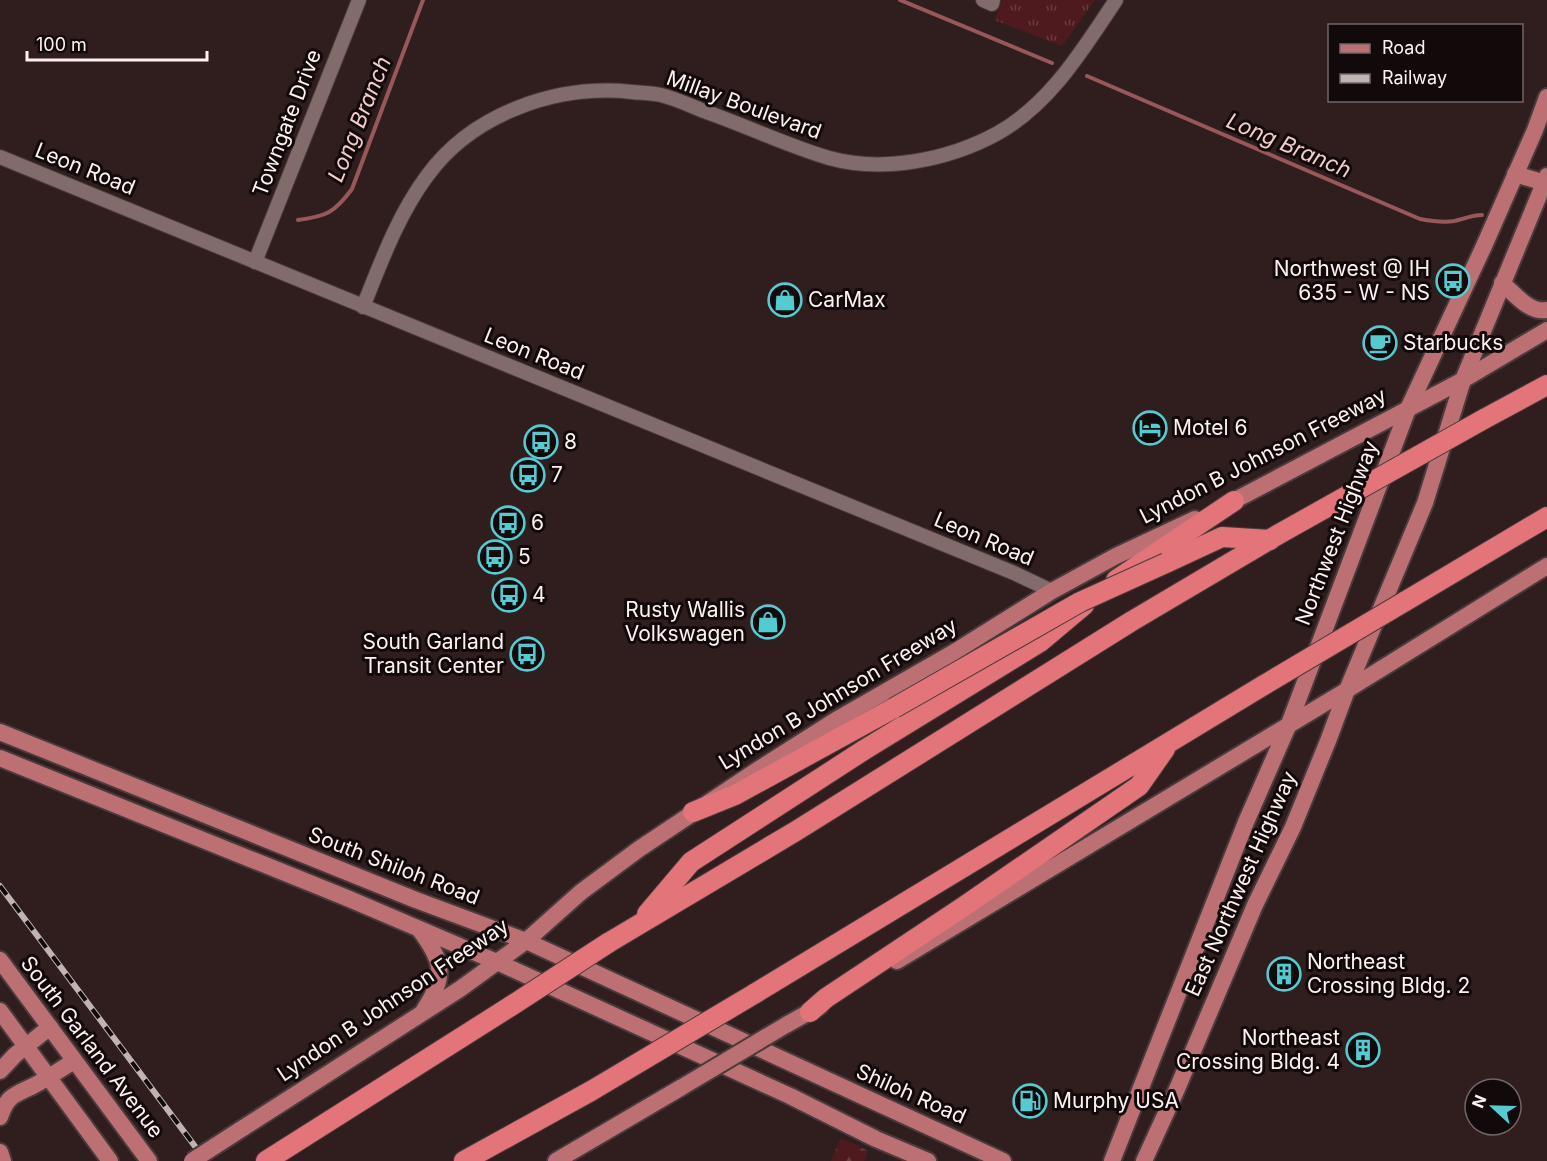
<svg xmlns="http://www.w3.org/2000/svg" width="1547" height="1161" viewBox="0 0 1547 1161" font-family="Inter,sans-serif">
	<defs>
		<pattern id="forest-firs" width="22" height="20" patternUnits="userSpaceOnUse" patternTransform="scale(1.5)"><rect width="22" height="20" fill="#4e1a1e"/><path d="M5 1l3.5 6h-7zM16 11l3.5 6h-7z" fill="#693c3f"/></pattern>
		<pattern id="park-tufts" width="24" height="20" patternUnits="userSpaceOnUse" patternTransform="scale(1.5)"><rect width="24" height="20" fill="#4e1a1e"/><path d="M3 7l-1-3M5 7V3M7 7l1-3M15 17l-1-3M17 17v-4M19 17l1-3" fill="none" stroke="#693c3f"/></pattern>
	</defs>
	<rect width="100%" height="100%" fill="#301e1e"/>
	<!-- forest -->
	<path fill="url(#forest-firs)" d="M841,1138L868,1151L864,1161H831Z"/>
	<!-- park -->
	<path fill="url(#park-tufts)" d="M1003,0H1095L1062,46L994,20Z"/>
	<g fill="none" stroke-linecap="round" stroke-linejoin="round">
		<!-- stream -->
		<g stroke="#98585a" stroke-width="4">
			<path d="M900,0L1052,63"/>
			<path d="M1087,76L1420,219C1431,221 1442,223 1454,221C1464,219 1472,215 1482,215"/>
			<path d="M298,220C327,216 334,213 352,189L423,0"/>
		</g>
		<defs>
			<g id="minor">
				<path d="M983,0L992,4L993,0"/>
				<path d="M0,157L1014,573L1052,591"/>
				<path d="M255,262L359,0"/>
				<path d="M363,307C381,262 398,215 427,176C473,113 557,84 632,92C641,93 652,93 661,95C677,99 693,107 709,113C749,127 788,146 829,158C883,173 949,160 998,133C1051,103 1083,49 1116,0"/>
			</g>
			<g id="major">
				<path d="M1515,174L1545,183"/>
				<path d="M1502,283C1515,294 1529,313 1547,310"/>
				<path d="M1224,506L1463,380L1547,330"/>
				<path d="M0,732L416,900L526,941L1003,1161"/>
				<path d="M0,758L347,898L497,962L790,1096L876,1139L928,1161"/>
				<path d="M419,929C443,961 447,975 424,1010"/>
				<path d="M0,960L149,1161"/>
				<path d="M897,961L1347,690L1547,566"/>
				<path d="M0,1011L110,1161"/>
				<path d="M786,1025L820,1006"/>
				<path d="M0,1071L15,1055L50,1027"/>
				<path d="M0,1117C7,1096 14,1095 33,1086C47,1079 61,1069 74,1061"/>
				<path d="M243,1128L460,989L526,941L581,892L639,849L759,769L836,720L951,654L1052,591L1116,556L1195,519"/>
				<path d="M0,1152L3,1161"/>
				<path d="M556,1161L682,1087"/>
				<path d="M1112,1161L1246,822L1289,724L1408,409L1484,246L1535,130L1547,97"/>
				<path d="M1144,1161L1177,1089L1255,905L1293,827L1328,741L1347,690L1425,503L1463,380L1547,176"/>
			</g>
			<g id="highway">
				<path d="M1484,419L1547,385"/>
				<path d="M1166,563L1222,537L1270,540"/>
				<path d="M1116,580L1234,501"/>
				<path d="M1404,602L1547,517"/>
				<path d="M693,812L735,795L894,708"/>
				<path d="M647,914L691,862L864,750L1040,642L1084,605"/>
				<path d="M608,943L796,831L1132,621L1279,534"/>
				<path d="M754,994L1264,685"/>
				<path d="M810,1012L826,998L963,907L1139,786L1165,749"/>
				<path d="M266,1161L511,1006"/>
				<path d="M464,1161L591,1091"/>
			</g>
		</defs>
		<!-- minor casing -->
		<use href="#minor" stroke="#4a3a3b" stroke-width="16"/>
		<!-- major casing -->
		<use href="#major" stroke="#4a3a3b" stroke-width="20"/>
		<!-- highway casing -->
		<use href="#highway" stroke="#4a3a3b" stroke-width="22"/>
		<!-- minor -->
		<use href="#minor" stroke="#826b6b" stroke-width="14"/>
		<!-- major -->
		<use href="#major" stroke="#bc7073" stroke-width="16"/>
		<!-- highway -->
		<use href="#highway" stroke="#e37479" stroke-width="20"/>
		<defs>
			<path id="rail" d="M0,886L206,1161"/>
		</defs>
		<!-- rail casing -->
		<use href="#rail" stroke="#c2b3b3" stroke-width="6"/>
		<!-- rail -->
		<use href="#rail" stroke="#120a0a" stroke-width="4" stroke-dasharray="11" stroke-linecap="butt"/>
		<defs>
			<g id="major-bridge">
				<path d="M682,1087L786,1025"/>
				<path d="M192,1161L243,1128"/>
			</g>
			<g id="highway-bridge">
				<path d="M1279,534L1484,419"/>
				<path d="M1264,685L1404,602"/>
				<path d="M894,708L1080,602L1166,563"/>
				<path d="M511,1006L608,943"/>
				<path d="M591,1091L754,994"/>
			</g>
		</defs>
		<!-- major-bridge casing -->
		<use href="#major-bridge" stroke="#4a3a3b" stroke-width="20" stroke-linecap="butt"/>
		<!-- highway-bridge casing -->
		<use href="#highway-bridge" stroke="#4a3a3b" stroke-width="22" stroke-linecap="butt"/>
		<!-- major-bridge -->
		<use href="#major-bridge" stroke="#bc7073" stroke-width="16"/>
		<!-- highway-bridge -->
		<use href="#highway-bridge" stroke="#e37479" stroke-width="20"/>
	</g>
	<!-- icons -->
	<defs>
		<symbol id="bus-ring" viewBox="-11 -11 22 22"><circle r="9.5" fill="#120a0a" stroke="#51ccd1" stroke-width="1.5"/><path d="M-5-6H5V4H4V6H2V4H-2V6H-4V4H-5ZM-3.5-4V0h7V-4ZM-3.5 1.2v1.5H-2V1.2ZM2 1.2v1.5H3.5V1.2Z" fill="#51ccd1"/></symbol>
		<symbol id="shop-ring" viewBox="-11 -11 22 22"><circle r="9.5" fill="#120a0a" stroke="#51ccd1" stroke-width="1.5"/><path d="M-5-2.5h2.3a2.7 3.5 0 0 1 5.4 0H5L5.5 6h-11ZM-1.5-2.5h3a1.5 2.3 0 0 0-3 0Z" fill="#51ccd1"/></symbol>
		<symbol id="cafe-ring" viewBox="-11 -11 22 22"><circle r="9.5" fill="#120a0a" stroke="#51ccd1" stroke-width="1.5"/><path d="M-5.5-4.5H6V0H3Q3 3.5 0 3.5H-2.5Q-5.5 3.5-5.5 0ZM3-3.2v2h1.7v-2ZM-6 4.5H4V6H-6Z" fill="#51ccd1"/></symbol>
		<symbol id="hotel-ring" viewBox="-11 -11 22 22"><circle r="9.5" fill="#120a0a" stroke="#51ccd1" stroke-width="1.5"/><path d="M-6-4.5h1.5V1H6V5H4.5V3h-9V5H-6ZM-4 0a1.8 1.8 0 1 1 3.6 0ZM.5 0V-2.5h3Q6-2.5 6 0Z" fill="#51ccd1"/></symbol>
		<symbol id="building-ring" viewBox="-11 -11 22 22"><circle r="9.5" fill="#120a0a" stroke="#51ccd1" stroke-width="1.5"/><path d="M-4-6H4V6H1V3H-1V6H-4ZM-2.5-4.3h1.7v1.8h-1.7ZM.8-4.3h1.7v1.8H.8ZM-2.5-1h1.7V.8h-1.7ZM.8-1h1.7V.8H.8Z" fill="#51ccd1"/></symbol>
		<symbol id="fuel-ring" viewBox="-11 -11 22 22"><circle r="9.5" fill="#120a0a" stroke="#51ccd1" stroke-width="1.5"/><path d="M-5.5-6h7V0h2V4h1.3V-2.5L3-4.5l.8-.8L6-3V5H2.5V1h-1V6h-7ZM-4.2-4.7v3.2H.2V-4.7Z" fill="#51ccd1"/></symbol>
	</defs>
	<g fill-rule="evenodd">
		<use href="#bus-ring" x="1434" y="262" width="38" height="38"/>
		<use href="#shop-ring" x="766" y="281" width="38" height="38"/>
		<use href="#cafe-ring" x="1361" y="324" width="38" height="38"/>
		<use href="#hotel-ring" x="1131" y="409" width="38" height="38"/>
		<use href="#bus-ring" x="522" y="423" width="38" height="38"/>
		<use href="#bus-ring" x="509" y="456" width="38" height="38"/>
		<use href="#bus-ring" x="489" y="504" width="38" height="38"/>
		<use href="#bus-ring" x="476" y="538" width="38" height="38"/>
		<use href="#bus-ring" x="490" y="576" width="38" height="38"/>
		<use href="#shop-ring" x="749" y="603" width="38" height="38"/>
		<use href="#bus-ring" x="508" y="635" width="38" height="38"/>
		<use href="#building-ring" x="1265" y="955" width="38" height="38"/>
		<use href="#building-ring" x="1344" y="1031" width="38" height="38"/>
		<use href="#fuel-ring" x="1011" y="1082" width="38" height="38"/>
	</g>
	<g text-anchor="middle" stroke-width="6" stroke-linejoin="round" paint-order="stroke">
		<!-- street labels -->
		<g font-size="21" fill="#fff1f1" stroke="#120a0a">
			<text transform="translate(744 105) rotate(20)" y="7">Millay Boulevard</text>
			<text transform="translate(287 123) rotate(-69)" y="7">Towngate Drive</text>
			<text transform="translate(85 169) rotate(22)" y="7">Leon Road</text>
			<text transform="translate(534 354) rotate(22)" y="7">Leon Road</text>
			<text transform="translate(1263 456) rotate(-27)" y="7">Lyndon B Johnson Freeway</text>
			<text transform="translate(1337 533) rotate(-69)" y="7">Northwest Highway</text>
			<text transform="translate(984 539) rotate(23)" y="7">Leon Road</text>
			<text transform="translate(838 694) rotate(-31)" y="7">Lyndon B Johnson Freeway</text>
			<text transform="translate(394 866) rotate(21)" y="7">South Shiloh Road</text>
			<text transform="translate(1241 884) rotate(-66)" y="7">East Northwest Highway</text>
			<text transform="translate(393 1000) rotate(-34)" y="7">Lyndon B Johnson Freeway</text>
			<text transform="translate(92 1047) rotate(53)" y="7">South Garland Avenue</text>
			<text transform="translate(911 1094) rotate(24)" y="7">Shiloh Road</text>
		</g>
		<!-- poi labels -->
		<g font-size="21" fill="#fff1f1" stroke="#120a0a" text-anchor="start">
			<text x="1430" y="276" text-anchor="end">Northwest @ IH<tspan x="1430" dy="24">635 - W - NS</tspan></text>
			<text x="808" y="307">CarMax</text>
			<text x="1403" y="350">Starbucks</text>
			<text x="1173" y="435">Motel 6</text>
			<text x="564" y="449">8</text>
			<text x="551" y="482">7</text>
			<text x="531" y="530">6</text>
			<text x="518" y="564">5</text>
			<text x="532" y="602">4</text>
			<text x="745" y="617" text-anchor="end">Rusty Wallis<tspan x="745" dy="24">Volkswagen</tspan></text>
			<text x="504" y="649" text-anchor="end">South Garland<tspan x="504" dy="24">Transit Center</tspan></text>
			<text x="1307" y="969">Northeast<tspan x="1307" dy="24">Crossing Bldg. 2</tspan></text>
			<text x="1340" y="1045" text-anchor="end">Northeast<tspan x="1340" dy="24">Crossing Bldg. 4</tspan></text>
			<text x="1053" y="1108">Murphy USA</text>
		</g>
		<!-- water labels -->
		<g font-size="22" font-style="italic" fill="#f4cccb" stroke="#120a0a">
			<text transform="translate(359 119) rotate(-68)" y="8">Long Branch</text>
			<text transform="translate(1289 145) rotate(23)" y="8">Long Branch</text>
		</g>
	</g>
	<!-- legend -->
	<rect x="1328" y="24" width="195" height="78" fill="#120a0a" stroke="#716666" stroke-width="1.5"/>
	<rect x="1340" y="44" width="30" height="9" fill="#bc7073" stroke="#716666" stroke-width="1.5"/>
	<text x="1382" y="54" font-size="18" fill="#fff1f1">Road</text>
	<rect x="1340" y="74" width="30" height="9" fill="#c2b3b3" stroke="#716666" stroke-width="1.5"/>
	<text x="1382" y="84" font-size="18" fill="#fff1f1">Railway</text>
	<!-- north arrow -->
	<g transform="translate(1493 1107) rotate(292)"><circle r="28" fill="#120a0a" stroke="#716666" stroke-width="1.5"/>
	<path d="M0-4.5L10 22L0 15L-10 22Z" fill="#51ccd1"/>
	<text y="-9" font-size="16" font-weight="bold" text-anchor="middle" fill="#fff1f1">N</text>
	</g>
	<!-- scale -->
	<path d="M27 51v9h180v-9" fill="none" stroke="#fff1f1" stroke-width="3"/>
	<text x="36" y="51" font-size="18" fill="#fff1f1" stroke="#120a0a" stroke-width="4.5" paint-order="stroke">100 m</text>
</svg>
